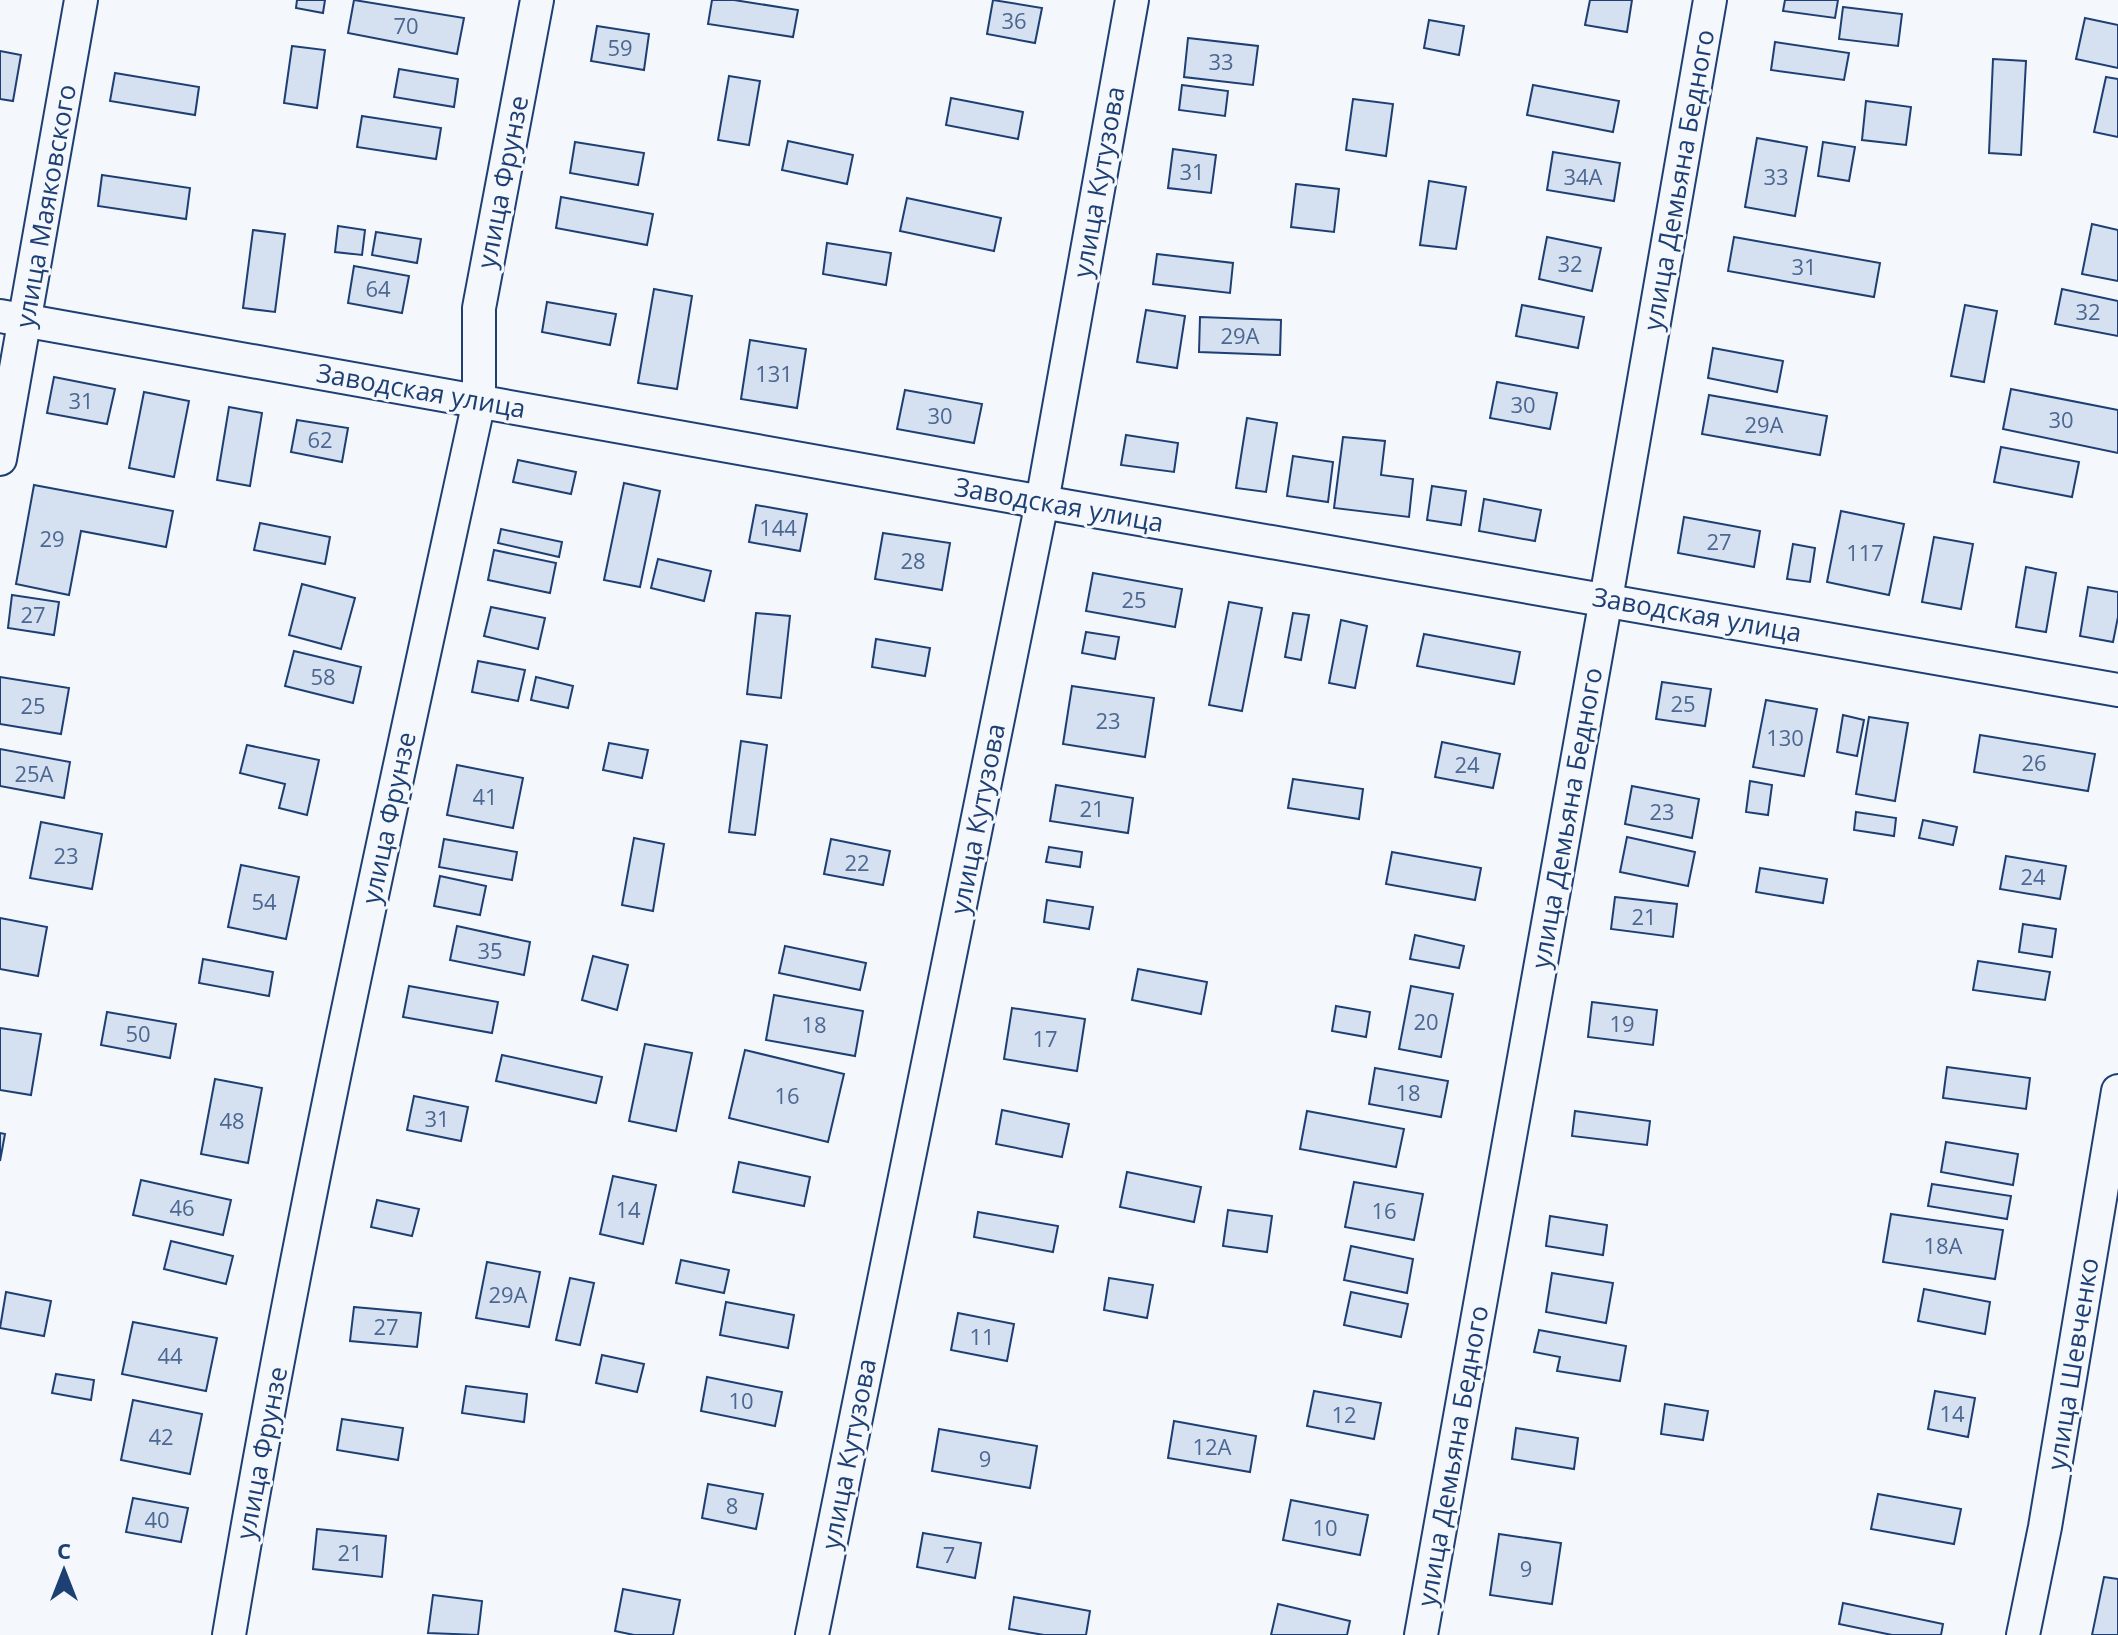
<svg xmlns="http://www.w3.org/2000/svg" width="2118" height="1635" viewBox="0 0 2118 1635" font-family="'Open Sans',sans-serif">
	<rect width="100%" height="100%" fill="#f4f7fb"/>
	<!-- building -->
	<g fill="#d5e0f0" stroke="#1d3f73" stroke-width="2">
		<path d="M297,0H325L323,13L296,8Z"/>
		<path d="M354,0L464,18L457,54L348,33Z"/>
		<path d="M712,0H734L798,10L793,37L708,24Z"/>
		<path d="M993,0L1042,8L1035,43L987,34Z"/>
		<path d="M1590,0H1632L1627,32L1585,25Z"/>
		<path d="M1785,0H1838L1835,18L1783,11Z"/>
		<path d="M1843,7L1902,14L1898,46L1839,39Z"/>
		<path d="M2085,18L2118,25V68L2076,59Z"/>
		<path d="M1429,20L1464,26L1459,55L1424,48Z"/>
		<path d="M597,26L649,34L644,70L591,61Z"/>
		<path d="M1188,38L1258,46L1253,85L1184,77Z"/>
		<path d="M1775,42L1849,53L1844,80L1771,70Z"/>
		<path d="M292,46L325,50L317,108L284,103Z"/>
		<path d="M0,51L21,55L13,101L0,99Z"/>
		<path d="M1993,59L2026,61L2021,155L1989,153Z"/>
		<path d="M399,69L458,79L454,107L394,97Z"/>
		<path d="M115,73L199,87L195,115L110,101Z"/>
		<path d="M729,76L760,81L749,145L718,140Z"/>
		<path d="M2106,77L2118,79V137L2094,132Z"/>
		<path d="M1182,85L1228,91L1225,116L1179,110Z"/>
		<path d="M1533,85L1619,101L1613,132L1527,115Z"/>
		<path d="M951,98L1023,112L1018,139L946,125Z"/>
		<path d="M1353,99L1393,104L1386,156L1346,150Z"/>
		<path d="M1866,101L1911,107L1906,145L1862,140Z"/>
		<path d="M362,116L441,128L436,159L357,147Z"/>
		<path d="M1757,138L1807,147L1795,216L1745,207Z"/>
		<path d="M788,141L853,155L847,184L782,170Z"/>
		<path d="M575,142L644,153L638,185L570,173Z"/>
		<path d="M1823,142L1855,147L1849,181L1818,176Z"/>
		<path d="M1173,149L1216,155L1211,193L1168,188Z"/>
		<path d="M1553,152L1620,163L1614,201L1547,190Z"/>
		<path d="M102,175L190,188L186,219L98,206Z"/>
		<path d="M1429,181L1466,187L1456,249L1420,245Z"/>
		<path d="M1296,184L1339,189L1334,232L1291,227Z"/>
		<path d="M561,197L653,214L647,245L556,228Z"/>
		<path d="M907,198L1001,218L994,251L900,231Z"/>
		<path d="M2092,224L2118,230V281L2082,274Z"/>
		<path d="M338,226L365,230L362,255L335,252Z"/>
		<path d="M253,230L285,234L275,312L243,308Z"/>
		<path d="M376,232L421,239L417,263L372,255Z"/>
		<path d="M1547,237L1601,248L1592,291L1539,279Z"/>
		<path d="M1734,237L1880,263L1874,297L1728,271Z"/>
		<path d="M827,243L891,253L886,285L823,274Z"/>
		<path d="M1157,254L1233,263L1230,293L1153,284Z"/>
		<path d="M354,266L409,276L402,313L348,303Z"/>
		<path d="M654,289L692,296L677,389L638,383Z"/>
		<path d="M2062,289L2118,301V336L2055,324Z"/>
		<path d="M547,302L616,314L610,345L542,332Z"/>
		<path d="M1522,305L1584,317L1578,348L1516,336Z"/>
		<path d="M1965,305L1997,311L1984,382L1951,376Z"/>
		<path d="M1146,310L1185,316L1177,368L1137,362Z"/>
		<path d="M1200,317L1281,320L1280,355L1199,352Z"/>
		<path d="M750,340L806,349L797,408L741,399Z"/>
		<path d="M1713,348L1783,361L1777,392L1708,378Z"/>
		<path d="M54,377L115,389L107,424L47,413Z"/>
		<path d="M1497,382L1557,393L1550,429L1490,418Z"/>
		<path d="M2011,389L2118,410V453L2003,429Z"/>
		<path d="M905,390L982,404L974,443L897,429Z"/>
		<path d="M144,392L189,401L174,477L129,468Z"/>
		<path d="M1709,395L1827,416L1820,455L1702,434Z"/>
		<path d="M229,407L262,413L250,486L217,480Z"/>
		<path d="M1247,418L1277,423L1266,492L1236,488Z"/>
		<path d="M297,420L348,428L342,462L291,452Z"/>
		<path d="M1126,435L1178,443L1174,472L1121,465Z"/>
		<path d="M1343,437L1385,441L1381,475L1413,479L1409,517L1334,508Z"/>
		<path d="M2001,447L2079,462L2072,497L1994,482Z"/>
		<path d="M1293,456L1333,462L1328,502L1287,496Z"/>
		<path d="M518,460L576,472L571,494L513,482Z"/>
		<path d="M624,483L660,491L640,587L604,580Z"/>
		<path d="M34,485L173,511L166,547L81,531L69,595L16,584Z"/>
		<path d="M1432,486L1466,491L1461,525L1427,520Z"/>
		<path d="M1484,499L1541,510L1535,541L1479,531Z"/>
		<path d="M756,505L807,514L800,551L749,542Z"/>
		<path d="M1841,511L1904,524L1889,595L1827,582Z"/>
		<path d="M1684,517L1760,531L1754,567L1678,553Z"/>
		<path d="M260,523L330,537L325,564L254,550Z"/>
		<path d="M501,529L562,542L559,557L498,543Z"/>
		<path d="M883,533L950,543L942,590L875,579Z"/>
		<path d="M1934,537L1973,544L1961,609L1922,602Z"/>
		<path d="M1793,544L1815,548L1810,582L1787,579Z"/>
		<path d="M494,550L556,563L550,593L488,580Z"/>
		<path d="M658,559L711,571L704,601L651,588Z"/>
		<path d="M2026,567L2056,573L2046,632L2016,627Z"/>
		<path d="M1093,573L1182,589L1175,627L1086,611Z"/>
		<path d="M302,584L355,598L341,649L289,635Z"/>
		<path d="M2088,587L2118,592V617L2113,642L2080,636Z"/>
		<path d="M12,595L59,602L54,635L8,628Z"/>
		<path d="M1229,602L1262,608L1242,711L1209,705Z"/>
		<path d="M491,607L545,618L538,649L484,636Z"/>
		<path d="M756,613L790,616L781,698L747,694Z"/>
		<path d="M1293,613L1309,615L1301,660L1285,657Z"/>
		<path d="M1341,620L1367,626L1355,688L1329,683Z"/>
		<path d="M1086,632L1119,637L1115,659L1082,653Z"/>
		<path d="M1424,634L1520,652L1514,684L1417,666Z"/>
		<path d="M876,639L930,648L925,676L872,667Z"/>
		<path d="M294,651L361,667L353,703L285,686Z"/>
		<path d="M478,661L525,670L518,701L472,692Z"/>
		<path d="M0,677L69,688L61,734L0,724Z"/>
		<path d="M536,677L573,686L568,708L531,700Z"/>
		<path d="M1662,682L1711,689L1705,726L1656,719Z"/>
		<path d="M1072,686L1154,698L1145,757L1063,744Z"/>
		<path d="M1766,700L1817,709L1804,776L1753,767Z"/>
		<path d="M1843,715L1864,720L1857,756L1837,752Z"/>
		<path d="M1869,717L1908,723L1895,801L1856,794Z"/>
		<path d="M1980,735L2095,754L2088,791L1974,772Z"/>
		<path d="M741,741L767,745L755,835L729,832Z"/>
		<path d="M1442,742L1500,754L1493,788L1435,777Z"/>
		<path d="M609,743L648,750L642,778L603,770Z"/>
		<path d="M247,745L319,760L307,815L279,808L285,784L240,773Z"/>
		<path d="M0,749L70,762L64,798L0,786Z"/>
		<path d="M457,765L523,778L513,828L447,815Z"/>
		<path d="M1293,779L1363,789L1359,819L1288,808Z"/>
		<path d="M1750,781L1772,785L1768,815L1746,812Z"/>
		<path d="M1056,785L1133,798L1128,833L1050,821Z"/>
		<path d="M1632,786L1699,799L1692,838L1625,824Z"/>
		<path d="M1856,812L1896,818L1894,836L1854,830Z"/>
		<path d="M1923,820L1957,827L1953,845L1919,838Z"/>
		<path d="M41,822L102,834L92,889L30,878Z"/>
		<path d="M1627,837L1695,852L1688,886L1620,872Z"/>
		<path d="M634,838L664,844L653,911L622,905Z"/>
		<path d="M444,839L517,852L512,880L439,867Z"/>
		<path d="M831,839L890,851L883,885L824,874Z"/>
		<path d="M1049,847L1082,852L1080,867L1046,862Z"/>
		<path d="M1392,852L1481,868L1475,900L1386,884Z"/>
		<path d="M2006,856L2066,866L2060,899L2000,889Z"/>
		<path d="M241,865L299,877L286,939L228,927Z"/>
		<path d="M1760,868L1827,879L1823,903L1756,892Z"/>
		<path d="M440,876L486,886L480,915L434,906Z"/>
		<path d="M1615,897L1677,904L1673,937L1611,929Z"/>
		<path d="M1047,900L1093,907L1089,929L1044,922Z"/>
		<path d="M0,918L47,927L38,976L0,969Z"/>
		<path d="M2023,924L2056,929L2052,957L2019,952Z"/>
		<path d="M457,926L530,942L524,975L450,960Z"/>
		<path d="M1415,935L1464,946L1459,968L1410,959Z"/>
		<path d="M785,946L866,963L860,990L779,973Z"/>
		<path d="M593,956L628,965L617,1010L582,1000Z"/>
		<path d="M203,959L273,972L269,996L199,983Z"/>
		<path d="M1978,961L2050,972L2045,1000L1973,990Z"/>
		<path d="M1138,969L1207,982L1201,1014L1132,1000Z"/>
		<path d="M409,986L498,1002L492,1033L403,1017Z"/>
		<path d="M1411,986L1453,994L1441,1057L1399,1049Z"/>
		<path d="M774,995L863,1011L855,1056L766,1040Z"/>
		<path d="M1592,1002L1657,1010L1653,1045L1588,1037Z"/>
		<path d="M1336,1006L1370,1012L1366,1037L1332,1031Z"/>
		<path d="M1012,1008L1085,1019L1077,1071L1004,1059Z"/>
		<path d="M107,1012L176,1024L170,1058L101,1045Z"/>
		<path d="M0,1028L41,1034L31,1095L0,1090Z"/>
		<path d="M645,1044L692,1053L676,1131L629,1121Z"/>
		<path d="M745,1050L844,1074L828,1142L729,1118Z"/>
		<path d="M502,1055L602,1077L596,1103L496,1081Z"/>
		<path d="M1947,1067L2030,1078L2026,1109L1943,1098Z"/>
		<path d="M1375,1068L1448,1081L1441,1117L1369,1104Z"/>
		<path d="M215,1079L262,1088L248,1163L201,1154Z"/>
		<path d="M414,1096L468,1107L461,1141L407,1130Z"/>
		<path d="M1002,1110L1069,1124L1062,1157L996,1144Z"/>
		<path d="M1307,1111L1404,1129L1396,1167L1300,1149Z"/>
		<path d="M1575,1111L1650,1121L1647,1145L1572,1136Z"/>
		<path d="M0,1133L5,1134L0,1161Z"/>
		<path d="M1946,1142L2018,1154L2013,1185L1941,1172Z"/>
		<path d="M739,1162L810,1177L804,1206L733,1192Z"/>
		<path d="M1127,1172L1201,1187L1194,1222L1120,1207Z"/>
		<path d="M613,1176L656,1185L643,1244L600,1234Z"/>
		<path d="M141,1180L231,1200L223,1235L133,1215Z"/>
		<path d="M1354,1182L1423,1194L1414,1240L1345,1227Z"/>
		<path d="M1932,1184L2011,1196L2007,1219L1928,1206Z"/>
		<path d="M377,1200L419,1209L412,1236L371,1227Z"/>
		<path d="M1228,1210L1272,1216L1267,1252L1223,1246Z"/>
		<path d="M978,1212L1058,1226L1053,1252L974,1237Z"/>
		<path d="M1891,1214L2003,1230L1995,1279L1883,1262Z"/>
		<path d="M1550,1216L1607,1225L1603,1255L1546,1246Z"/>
		<path d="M171,1241L233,1256L226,1284L164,1269Z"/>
		<path d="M1351,1246L1413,1259L1407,1293L1344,1280Z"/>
		<path d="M681,1260L729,1270L724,1293L676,1283Z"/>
		<path d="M487,1262L540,1272L529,1327L476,1318Z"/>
		<path d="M1552,1273L1613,1283L1606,1323L1546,1312Z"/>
		<path d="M570,1278L594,1283L580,1345L556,1340Z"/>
		<path d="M1109,1278L1153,1285L1147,1318L1104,1310Z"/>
		<path d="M1924,1289L1990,1302L1985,1334L1918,1321Z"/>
		<path d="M6,1292L51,1301L44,1336L0,1328Z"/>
		<path d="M1351,1292L1408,1304L1401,1337L1344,1325Z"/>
		<path d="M726,1302L794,1315L788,1348L720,1335Z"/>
		<path d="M354,1307L421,1313L417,1347L350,1341Z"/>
		<path d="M958,1313L1014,1324L1007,1361L951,1350Z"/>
		<path d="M133,1322L217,1338L206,1391L122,1374Z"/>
		<path d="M1539,1330L1626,1346L1620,1381L1557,1371L1560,1357L1534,1352Z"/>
		<path d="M602,1355L644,1364L637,1392L596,1383Z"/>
		<path d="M56,1374L94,1380L91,1400L52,1393Z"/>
		<path d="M707,1377L782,1392L775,1426L701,1411Z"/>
		<path d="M466,1386L527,1394L524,1422L462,1413Z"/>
		<path d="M1314,1391L1381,1403L1374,1439L1307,1426Z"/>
		<path d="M1935,1391L1975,1398L1968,1437L1928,1429Z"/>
		<path d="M133,1400L202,1414L190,1474L121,1460Z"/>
		<path d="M1665,1404L1708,1411L1703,1440L1661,1434Z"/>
		<path d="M342,1419L403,1428L398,1460L337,1450Z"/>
		<path d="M1174,1421L1256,1436L1250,1472L1168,1458Z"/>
		<path d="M1516,1428L1578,1438L1574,1469L1512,1459Z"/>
		<path d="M939,1429L1037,1446L1030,1488L932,1471Z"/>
		<path d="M708,1484L763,1494L756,1529L702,1518Z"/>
		<path d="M1878,1494L1961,1509L1954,1544L1871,1529Z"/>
		<path d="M133,1498L188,1508L181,1542L126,1532Z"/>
		<path d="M1291,1500L1368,1515L1360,1555L1283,1540Z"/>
		<path d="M317,1529L386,1536L382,1577L313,1569Z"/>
		<path d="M923,1533L981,1543L975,1578L917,1567Z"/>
		<path d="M1499,1534L1561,1543L1552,1604L1490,1595Z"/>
		<path d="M2104,1577L2118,1579V1635H2092Z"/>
		<path d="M623,1589L680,1600L673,1635H634L615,1631Z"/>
		<path d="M433,1595L482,1601L478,1635L428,1633Z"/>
		<path d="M1014,1597L1090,1611L1086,1635H1044L1009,1629Z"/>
		<path d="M1843,1603L1943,1624L1941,1635H1892L1839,1624Z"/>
		<path d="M1278,1604L1350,1621L1347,1635H1271Z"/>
	</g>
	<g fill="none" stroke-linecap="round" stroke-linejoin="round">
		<defs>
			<g id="street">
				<path d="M0,316L1042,502L2118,690"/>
				<path d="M0,459L81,0"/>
				<path d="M229,1635C298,1221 390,811 479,401V308L537,0"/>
				<path d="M812,1635L1042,502L1132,0"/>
				<path d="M1421,1635L1606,599L1710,0"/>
				<path d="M2023,1635L2045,1527L2118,1091"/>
			</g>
		</defs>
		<!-- street casing -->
		<use href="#street" stroke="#1d3f73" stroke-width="36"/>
		<!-- street -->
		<use href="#street" stroke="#f4f7fb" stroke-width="32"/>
	</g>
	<g text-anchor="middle" stroke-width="6" stroke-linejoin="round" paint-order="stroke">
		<!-- number labels -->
		<g font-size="22" fill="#4b6792">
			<text x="1014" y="29">36</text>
			<text x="406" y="34">70</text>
			<text x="620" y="56">59</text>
			<text x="1221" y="70">33</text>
			<text x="1192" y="180">31</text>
			<text x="1583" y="185">34А</text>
			<text x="1776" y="185">33</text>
			<text x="1570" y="272">32</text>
			<text x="1804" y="275">31</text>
			<text x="378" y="297">64</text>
			<text x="2088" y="320">32</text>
			<text x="1240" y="344">29А</text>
			<text x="774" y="382">131</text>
			<text x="81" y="409">31</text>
			<text x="1523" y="413">30</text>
			<text x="940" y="424">30</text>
			<text x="2061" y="428">30</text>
			<text x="1764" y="433">29А</text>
			<text x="320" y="448">62</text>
			<text x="778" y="536">144</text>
			<text x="52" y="547">29</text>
			<text x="1719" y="550">27</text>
			<text x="1865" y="561">117</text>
			<text x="913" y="569">28</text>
			<text x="1134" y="608">25</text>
			<text x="33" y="623">27</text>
			<text x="323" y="685">58</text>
			<text x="1683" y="712">25</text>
			<text x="33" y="714">25</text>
			<text x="1108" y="729">23</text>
			<text x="1785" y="746">130</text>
			<text x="2034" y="771">26</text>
			<text x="1467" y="773">24</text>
			<text x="34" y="782">25А</text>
			<text x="485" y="805">41</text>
			<text x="1092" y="817">21</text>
			<text x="1662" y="820">23</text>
			<text x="66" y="864">23</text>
			<text x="857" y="871">22</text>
			<text x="2033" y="885">24</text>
			<text x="264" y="910">54</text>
			<text x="1644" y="925">21</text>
			<text x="490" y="959">35</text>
			<text x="1426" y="1030">20</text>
			<text x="1622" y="1032">19</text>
			<text x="814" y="1033">18</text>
			<text x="138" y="1042">50</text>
			<text x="1045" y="1047">17</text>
			<text x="1408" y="1101">18</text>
			<text x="787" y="1104">16</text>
			<text x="437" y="1127">31</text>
			<text x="232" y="1129">48</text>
			<text x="182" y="1216">46</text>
			<text x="628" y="1218">14</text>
			<text x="1384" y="1219">16</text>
			<text x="1943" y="1254">18А</text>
			<text x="508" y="1303">29А</text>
			<text x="386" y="1335">27</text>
			<text x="982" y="1345">11</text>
			<text x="170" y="1364">44</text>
			<text x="741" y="1409">10</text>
			<text x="1952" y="1422">14</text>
			<text x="1344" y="1423">12</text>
			<text x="161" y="1445">42</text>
			<text x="1212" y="1455">12А</text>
			<text x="985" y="1467">9</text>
			<text x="732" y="1514">8</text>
			<text x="157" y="1528">40</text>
			<text x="1325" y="1536">10</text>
			<text x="350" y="1561">21</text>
			<text x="949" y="1563">7</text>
			<text x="1526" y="1577">9</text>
		</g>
		<!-- street labels -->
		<g font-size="26" fill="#1d3f73" stroke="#f4f7fb">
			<text transform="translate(1679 180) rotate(-80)" y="9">улица Демьяна Бедного</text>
			<text transform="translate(503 182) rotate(-79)" y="9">улица Фрунзе</text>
			<text transform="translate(1099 182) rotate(-80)" y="9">улица Кутузова</text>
			<text transform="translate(46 206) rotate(-80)" y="9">улица Маяковского</text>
			<text transform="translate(421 391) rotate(10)" y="9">Заводская улица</text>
			<text transform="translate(1059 505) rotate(10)" y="9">Заводская улица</text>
			<text transform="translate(1697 615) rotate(10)" y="9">Заводская улица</text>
			<text transform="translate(389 818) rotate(-78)" y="9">улица Фрунзе</text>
			<text transform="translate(1567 818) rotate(-80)" y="9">улица Демьяна Бедного</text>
			<text transform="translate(978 819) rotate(-79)" y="9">улица Кутузова</text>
			<text transform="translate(2073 1364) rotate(-81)" y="9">улица Шевченко</text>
			<text transform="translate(262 1453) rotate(-79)" y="9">улица Фрунзе</text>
			<text transform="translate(849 1454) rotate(-79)" y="9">улица Кутузова</text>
			<text transform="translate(1453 1456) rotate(-80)" y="9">улица Демьяна Бедного</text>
		</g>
	</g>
	<!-- north arrow -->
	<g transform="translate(64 1571)" stroke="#f4f7fb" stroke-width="6" paint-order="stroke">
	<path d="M0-6L14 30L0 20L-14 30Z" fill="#1d3f73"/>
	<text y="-12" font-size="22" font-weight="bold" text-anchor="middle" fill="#1d3f73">С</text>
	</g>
</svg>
